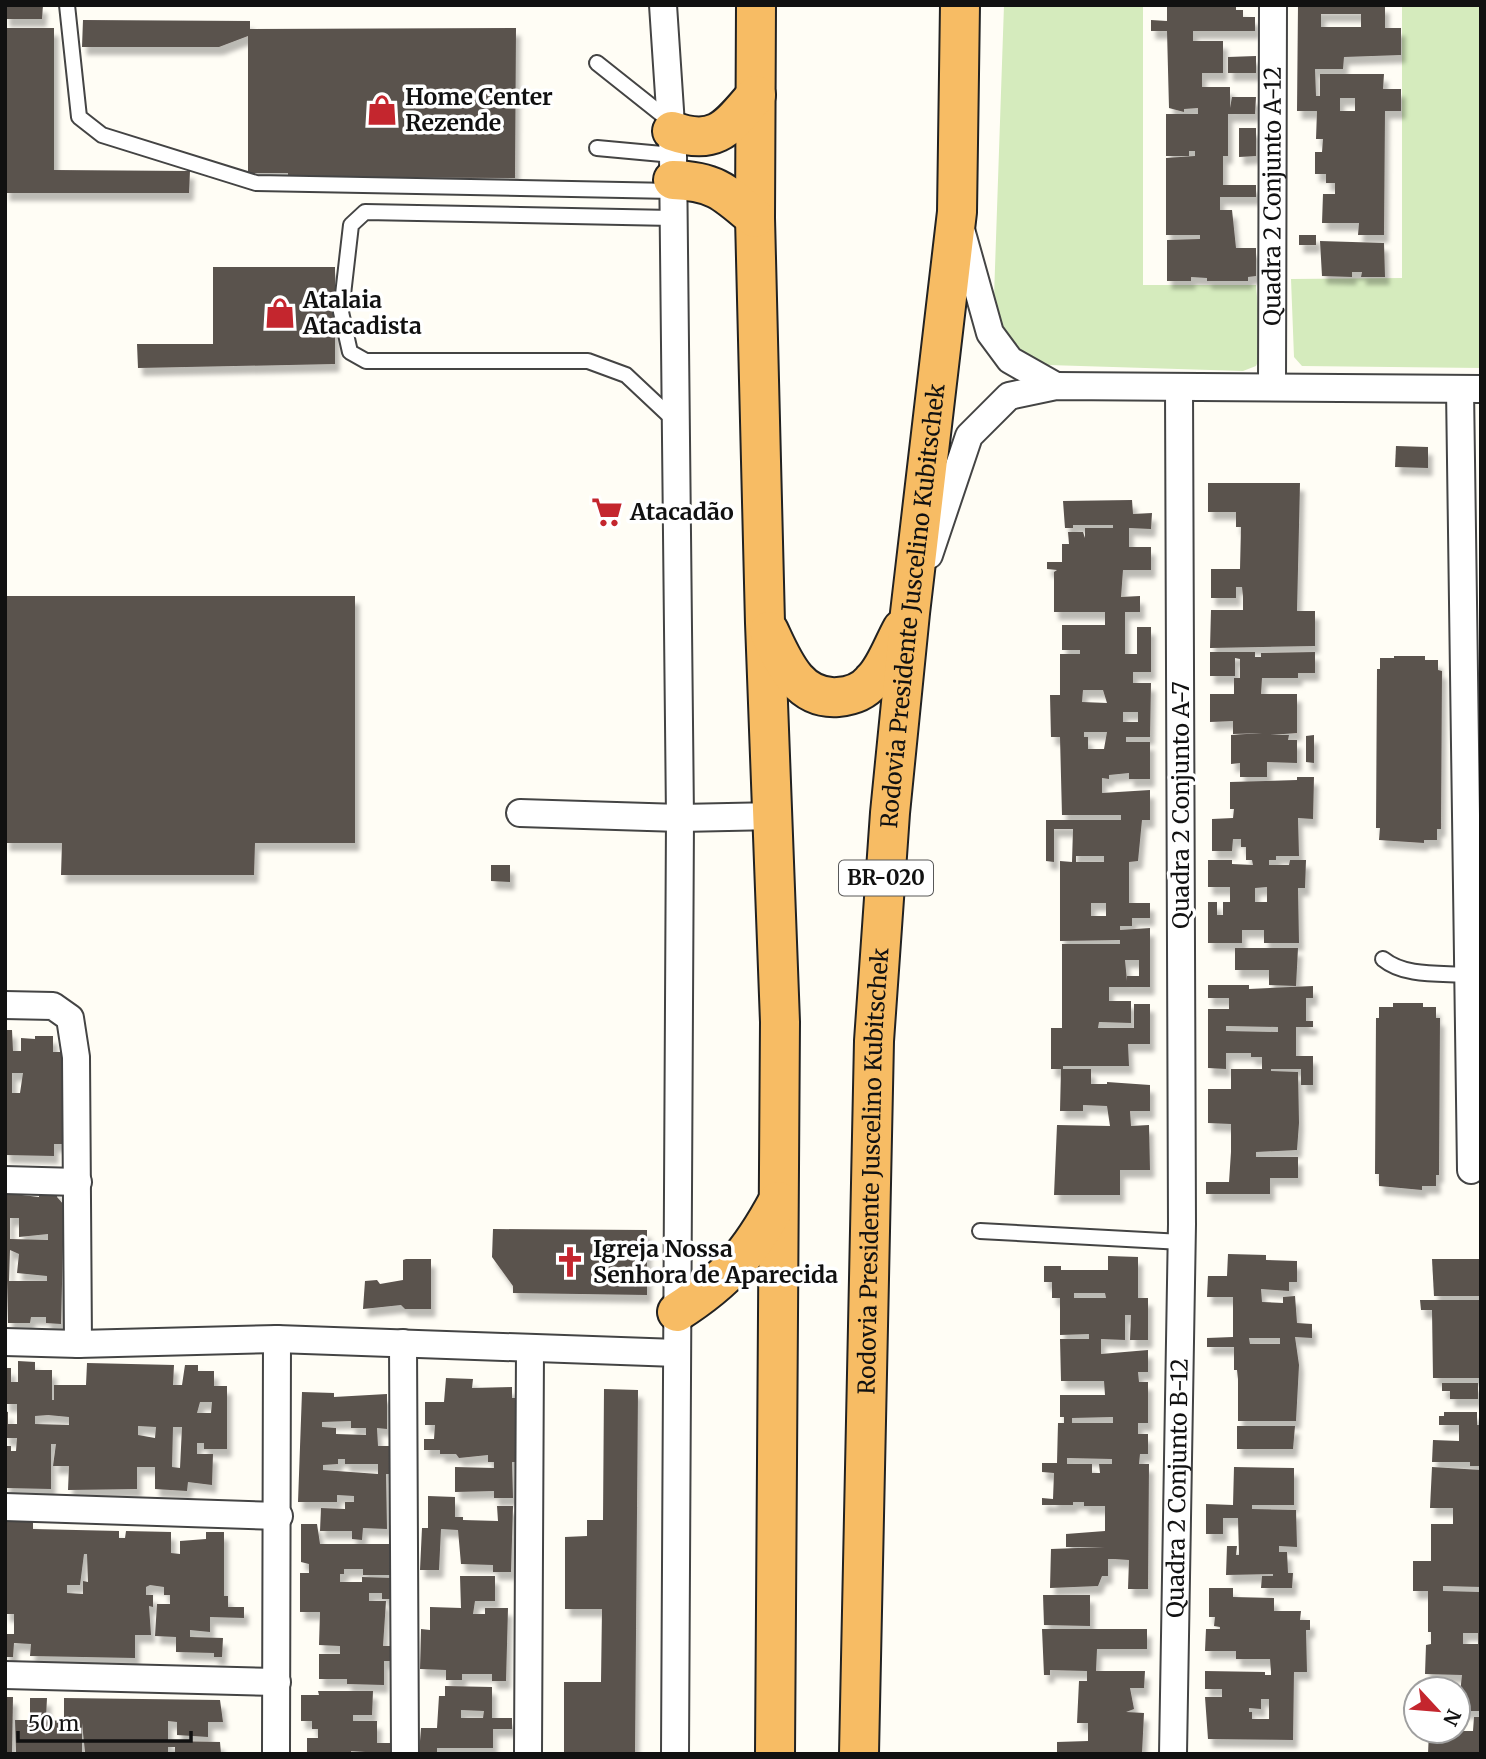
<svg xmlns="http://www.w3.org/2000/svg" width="1486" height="1759" viewBox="0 0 1486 1759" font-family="Merriweather,serif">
	<defs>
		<filter id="shadow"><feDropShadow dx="4.5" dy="8" stdDeviation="2" flood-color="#0004"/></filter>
	</defs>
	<rect width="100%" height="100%" fill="#fffdf5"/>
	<!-- green -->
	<g fill="#d5ebbd">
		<path d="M1004,5H1143V285H1256L1262,353L1256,366L1243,371L1048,365C1015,357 999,329 994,297Z"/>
		<path d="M1402,5H1481V368L1302,366L1294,357L1291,279L1402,278Z"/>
	</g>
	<!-- building -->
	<g fill="#5a524d" fill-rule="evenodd" filter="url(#shadow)">
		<path d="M5,5H43L42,19H5Z"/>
		<path d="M1167,5H1236V10H1243V17H1255V31H1193V41H1223V73H1202V87H1230V108L1232,97H1256L1255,114H1228V156H1223V185H1256V197H1220V210H1232L1236,248H1256V276L1248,277V281H1207V278L1191,277V281H1167V240L1200,239V235H1166V158L1195,156V151H1189V156H1166V114H1198V108L1184,109V112L1169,108L1167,31H1151V20L1167,21Z"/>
		<path d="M1298,5H1385V28H1401V55L1344,57L1343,69H1315L1316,96H1320V74H1384L1383,89H1401V111H1385L1384,235H1358L1359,223H1322L1323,194H1335V183H1326V174H1315V152H1322L1323,139H1316L1317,111H1297ZM1361,14V27H1321V14ZM1340,98H1355V111H1340Z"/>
		<path d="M83,20L250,21V29L516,28L515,178L288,177V173H248V36L219,47H82Z"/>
		<path d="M5,28H54V170L190,171L189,193H5Z"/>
		<path d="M1256,56V73H1228V57Z"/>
		<path d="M1239,128H1256V156L1239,157Z"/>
		<rect x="1299" y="235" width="17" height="10"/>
		<path d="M1320,241L1384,243L1385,277H1361L1362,272H1352V277L1322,276Z"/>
		<path d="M213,267H335V364L138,368L137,344H213Z"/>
		<path d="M1396,446L1428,447V468L1395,467Z"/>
		<path d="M1208,483H1300L1297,611H1315V646L1210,648L1211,610H1243V596L1242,587H1236V598H1211V569H1240L1241,527H1236V512H1208Z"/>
		<path d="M1132,500L1133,514L1152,513L1151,529L1129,528V547H1151V570H1123L1121,597L1140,596V612H1125V654H1137V627H1151V672H1133V683H1151L1150,737H1126V742H1150V779H1129V773L1109,775V779L1102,778V793L1150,790V820H1142L1138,861L1129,862V903H1150V918H1132V926H1120V930L1150,928V987H1109V1001H1131V1023L1099,1022L1098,1028H1134V1004H1150V1044H1128L1129,1066H1063V1069H1091V1084H1107V1082L1150,1085V1111H1130L1131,1126L1149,1125L1150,1170H1120V1195H1054L1057,1125L1110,1126L1107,1106L1083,1105V1111H1060L1061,1069H1051V1028H1062V944H1120V940L1060,941V861L1072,862L1073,829H1054V862L1046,861V820H1121V815H1062L1060,737H1051L1050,695H1060V654H1080V650H1062V625H1105V612H1054V572L1057,570L1047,569V562H1062V544H1069L1068,532H1083L1085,538V528H1113V525H1073V528H1065L1063,501ZM1083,690H1103L1107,703L1082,702ZM1123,712H1138V722H1123ZM1084,732H1107L1104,749H1088V737H1084ZM1076,856H1104V862H1076ZM1091,903H1106V916H1091ZM1125,960H1139V976H1127V981Z"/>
		<path d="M5,596H355V843H255L254,875H61L62,843H5Z"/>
		<path d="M1210,652H1255V657H1261V653L1315,652V673H1298V678H1262L1261,694H1297V733L1270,735H1289L1288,740H1297V763L1267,762V777H1240V763L1231,764V735L1262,733L1233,734V721L1210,722V694H1234V678H1240V659L1235,658V676H1210Z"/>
		<path d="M1394,656H1425V660H1438V670L1442,671L1441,829H1437V840H1424V843L1379,840L1380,828H1376L1377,669H1380V658H1394Z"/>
		<path d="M1314,735V763L1306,762V736Z"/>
		<path d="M1297,777H1314L1313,819L1298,818L1299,856H1276V860H1269V865H1289L1290,860H1306L1305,888H1298L1299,943H1264V930H1242V943H1208V902H1217V915H1223V902H1230V887H1208V860H1232V864L1253,865L1252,860H1246V847H1241V839H1233L1232,851H1212V819L1233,818L1234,809H1230V782L1297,780ZM1267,887V902H1255V888Z"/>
		<path d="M491,865H510V882L491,881Z"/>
		<path d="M1235,948H1298L1296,986L1269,985V970H1235Z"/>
		<path d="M1208,985H1249V989L1313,986V998H1306V1021H1313V1027H1296V1056H1313V1085H1301V1069H1271V1071L1298,1072L1299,1123L1297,1150L1256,1152V1157H1298V1178H1270V1194H1206V1182H1229L1231,1152V1124L1208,1123V1089H1231V1069H1262V1057H1251V1053H1226V1069L1208,1068V1009H1229V998H1208ZM1226,1026L1278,1027V1032L1226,1031Z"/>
		<path d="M1393,1003H1423V1007H1436V1018H1440L1439,1175H1436V1186H1422V1190L1379,1186V1174H1375L1376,1018H1379V1007H1393Z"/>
		<path d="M5,1030H12L13,1051H21V1038L35,1039V1036H53V1052H65L63,1144H54V1156L5,1155ZM12,1073H23L20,1093H12Z"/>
		<path d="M39,1190H58L57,1197L64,1205L61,1324L46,1323V1317H31L30,1323H8L5,1193L39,1197ZM10,1218H19V1237L48,1234V1240L10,1239ZM10,1250L19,1254L17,1273L47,1276V1281H9Z"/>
		<path d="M493,1229L647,1230V1295L513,1293V1286L492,1257Z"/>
		<path d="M1228,1254L1266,1255V1260L1297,1261V1282H1289V1291L1261,1289L1262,1302L1283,1303V1297L1295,1296L1297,1323L1312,1324V1338L1295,1337L1299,1365L1296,1421H1238V1379L1237,1370H1234V1347H1207V1338L1233,1337V1297H1207L1208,1276H1227ZM1249,1338H1280V1344H1250Z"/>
		<path d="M1108,1256L1138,1257V1298H1148V1340H1130L1131,1315H1125V1340L1101,1339V1354L1148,1350V1372H1138L1139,1382H1148V1423H1138V1434H1148V1454H1140L1139,1464H1149L1148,1589H1128L1129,1560L1114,1559H1108V1576H1102L1098,1586L1050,1588L1051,1549L1105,1547H1066V1534L1105,1531V1506H1084V1502H1073V1505H1042V1498L1053,1499L1054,1473L1042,1472V1463H1057L1058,1423H1064V1417H1060V1395H1105L1104,1381H1061L1060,1339H1089V1334L1060,1335V1298H1052V1282H1044V1266H1061V1270H1108ZM1074,1293H1105L1106,1298H1074ZM1113,1417V1423H1072V1418ZM1067,1458L1112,1459V1464H1099L1100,1473H1092V1464H1067Z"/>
		<path d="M406,1259H431V1309H405L401,1305L363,1309L365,1281L377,1280L380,1284L403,1280V1260Z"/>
		<path d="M1432,1259H1481V1296H1434Z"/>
		<path d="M1420,1300H1481V1378H1433L1432,1310H1421Z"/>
		<path d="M18,1361L35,1362V1370H52V1400H54V1385H86L87,1363L174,1365L173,1385H182L185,1365H198V1371H214V1386H227V1449H204V1443H197V1454H213L212,1485L188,1482L187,1491L155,1489V1467H137V1489L68,1490L69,1466H53L56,1444H51V1489L5,1488V1446H11V1451H16L17,1438H5V1411L8,1412V1424H17V1404H5V1368H11V1382H18ZM200,1402H212L211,1413H197ZM48,1415L69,1417V1425L35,1424V1416ZM138,1426L156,1427L155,1438L138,1435ZM173,1427H182L180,1468L172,1467Z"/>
		<path d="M446,1378L473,1379L472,1388L512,1387V1398H521L518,1462H512L513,1498H494V1491L455,1492V1467L494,1468V1462H488V1455L459,1458L456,1454H440V1450H424V1439H434L435,1425H425V1402H444Z"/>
		<path d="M1442,1383H1478V1399H1450V1391H1442Z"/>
		<path d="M604,1389L638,1390L635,1754H564V1682H601L602,1609H565V1537L587,1536V1520H603Z"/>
		<path d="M302,1392L334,1393V1397L387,1394V1429L377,1428L378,1446H397L396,1474H386L387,1529L363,1528L362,1540L352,1539V1531H320L321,1508L345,1509V1502H354V1496L337,1495V1502H298ZM351,1421V1428H366V1435L336,1434V1428L322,1427V1422ZM338,1459H345V1464H378V1474L323,1470V1465L338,1464Z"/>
		<path d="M1444,1412H1477V1425H1481V1466H1470V1462H1432L1433,1440L1459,1441V1425H1439V1416H1444Z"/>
		<path d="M1237,1426H1295L1293,1449H1237Z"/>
		<path d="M1234,1467L1294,1468V1505H1252V1509L1296,1510L1297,1547L1279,1546V1552H1287L1288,1573H1293L1292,1588H1261L1262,1576H1273V1574L1226,1575L1227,1546H1237L1236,1555H1239L1238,1518H1223V1534H1206V1504L1233,1505Z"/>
		<path d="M1432,1467L1481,1470V1587L1443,1586V1591L1481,1592V1711H1458L1462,1675L1425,1674L1426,1645L1431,1644V1632H1428V1591H1413V1561H1431V1524H1453V1508H1430ZM1463,1633H1478V1644H1463Z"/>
		<path d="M428,1496L455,1497V1517H463V1520L498,1521L497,1506H513L511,1572H493V1565L461,1564L458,1530L441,1529L439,1570H420L422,1528H428Z"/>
		<path d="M5,1522H33V1529L119,1531V1538H125L126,1531L171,1532V1553L180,1554V1541L206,1539V1532H224V1596H228V1607H244V1618L210,1617V1632L190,1630V1637L223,1638L222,1657H214V1653L176,1652V1637L155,1636L157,1604H170V1595H164V1587L150,1585L146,1587V1595H153V1607L149,1606L151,1635H135V1658L30,1656L31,1644L14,1643L13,1657H5V1634H14V1614H5ZM84,1554H87L88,1582L83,1581V1594L67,1593V1585H80Z"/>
		<path d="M301,1524H317L320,1544H391L392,1575H363V1569H344V1574H340V1582H362V1577L392,1578V1599H382V1593H369V1601H386L383,1646H393V1661H384V1685L347,1684V1679H319V1654H340V1646L319,1645L320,1612H300V1573H309V1564L301,1562Z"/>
		<path d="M460,1576H495V1601H475L473,1614H485V1608H508L506,1681H492V1674H462V1680H446V1670L420,1669L421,1629L430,1630V1607L461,1608Z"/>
		<path d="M1209,1588H1233V1597L1274,1598V1611H1301L1300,1620H1310V1630H1306L1307,1672H1294L1293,1740L1208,1739L1205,1697H1222V1689H1205V1671L1265,1672V1675H1271V1672L1270,1659H1236V1651H1205L1206,1629H1220V1627L1214,1626L1215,1617H1209ZM1261,1699H1269V1719H1252V1712H1249V1708L1261,1709Z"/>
		<path d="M1043,1595H1090V1626L1044,1625Z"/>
		<path d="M1042,1629H1147V1649H1097L1096,1671H1145L1144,1688H1130L1134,1709L1126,1712L1144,1713L1142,1753L1057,1754V1742L1088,1741V1723H1077L1079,1681H1087V1671L1050,1670V1675H1044Z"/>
		<path d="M445,1686L492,1687V1718H512V1729H493V1748H437V1754H419L421,1728H437L439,1696H445ZM461,1710L484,1711L483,1718H461Z"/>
		<path d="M318,1691H373L372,1715H353V1721H377V1743H393L394,1754L351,1751V1754H307V1738H318V1729H312V1721H301V1695H319Z"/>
		<path d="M5,1697H13L12,1754H5Z"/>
		<path d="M30,1698H47L45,1736L47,1720L64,1721V1698L220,1700L223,1722H208V1737L177,1735V1722L168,1721V1741L220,1742L221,1754H175V1747H168V1754L85,1752L82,1723V1754L16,1752L15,1720H30Z"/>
		<path d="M1474,1717H1481V1754H1428L1429,1731H1473Z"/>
	</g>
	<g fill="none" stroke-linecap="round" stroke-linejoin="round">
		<defs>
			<g id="service">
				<path d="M67,5L79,117L102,135L256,183L673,191"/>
				<path d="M597,63L670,121"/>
				<path d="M597,148L673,155"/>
				<path d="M673,218L365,212L351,225L341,312L350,352L366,361H588L626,375L675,421"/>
				<path d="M1383,959C1405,977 1440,973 1468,975"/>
				<path d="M980,1231L1182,1242"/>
			</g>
			<g id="minor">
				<path d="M663,5L673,155L680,818L675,1754"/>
				<path d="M962,233L990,333L1010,360L1056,386"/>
				<path id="s1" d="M1272,387L1273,5"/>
				<path d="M1460,389L1471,1170"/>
				<path d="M929,555L969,436L1009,396L1056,386L1481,389"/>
				<path d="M520,813L680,818L773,816"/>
				<path d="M5,1005L53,1006L70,1018L76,1057L78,1344"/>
				<path d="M5,1180L78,1182"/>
				<path d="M5,1342L78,1344L277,1339L677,1353"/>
				<path d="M403,1343L405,1754"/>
				<path d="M5,1507L279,1516"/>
				<path d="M5,1675L277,1682"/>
				<path d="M276,1754L277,1339"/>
				<path d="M528,1754L530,1349"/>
				<path id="s2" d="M1173,1754L1182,1224L1179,387"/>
			</g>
			<g id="trunk">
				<path d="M756,5L755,218L765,623L780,1022L775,1754"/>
				<path d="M672,131C717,147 729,126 756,95"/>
				<path d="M673,180C714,181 725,192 755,218"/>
				<path d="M769,631C783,661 798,700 838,697C851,696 864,691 872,681C885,669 893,645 902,629"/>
				<path d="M677,1312C727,1280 750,1253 778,1201"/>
				<path id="s3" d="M859,1754L874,1041L890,813L910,613L957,212L960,5"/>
			</g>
		</defs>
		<!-- service casing -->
		<use href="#service" stroke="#444" stroke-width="18"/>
		<!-- minor casing -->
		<use href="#minor" stroke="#444" stroke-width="30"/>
		<!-- trunk casing -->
		<use href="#trunk" stroke="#222" stroke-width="42"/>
		<!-- service -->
		<use href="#service" stroke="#fff" stroke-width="14"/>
		<!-- minor -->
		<use href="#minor" stroke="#fff" stroke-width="26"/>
		<!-- trunk -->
		<use href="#trunk" stroke="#f7bc64" stroke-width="38"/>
	</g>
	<!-- icons -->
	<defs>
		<symbol id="shop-bare" viewBox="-9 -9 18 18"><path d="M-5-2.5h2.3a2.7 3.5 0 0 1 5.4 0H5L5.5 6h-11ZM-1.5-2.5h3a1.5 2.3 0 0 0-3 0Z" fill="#c4262e" stroke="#fff" stroke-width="2.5" paint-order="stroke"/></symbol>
		<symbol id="supermarket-bare" viewBox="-9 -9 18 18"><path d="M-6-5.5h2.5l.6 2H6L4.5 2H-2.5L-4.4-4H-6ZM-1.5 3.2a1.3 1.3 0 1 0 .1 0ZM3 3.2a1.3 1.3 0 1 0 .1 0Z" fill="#c4262e" stroke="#fff" stroke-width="2.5" paint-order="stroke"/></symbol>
		<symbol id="church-bare" viewBox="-9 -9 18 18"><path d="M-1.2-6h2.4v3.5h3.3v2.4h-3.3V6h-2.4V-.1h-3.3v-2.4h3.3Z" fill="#c4262e" stroke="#fff" stroke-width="2.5" paint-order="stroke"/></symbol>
	</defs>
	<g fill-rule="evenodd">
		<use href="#shop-bare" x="360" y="88" width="44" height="44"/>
		<use href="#shop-bare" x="258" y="291" width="44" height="44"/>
		<use href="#supermarket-bare" x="585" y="490" width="44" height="44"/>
		<use href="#church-bare" x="548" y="1240" width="44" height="44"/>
	</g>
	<g text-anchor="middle" stroke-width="7" stroke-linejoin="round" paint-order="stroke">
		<!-- shield labels -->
		<rect fill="#fff" stroke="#585858" stroke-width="2" x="839" y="860.5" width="94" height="35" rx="5"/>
		<g font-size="21" font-weight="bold" fill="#111">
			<text x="886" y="885">BR-020</text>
		</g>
		<!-- poi labels -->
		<g font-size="23" font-weight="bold" fill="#111" stroke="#fff" text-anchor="start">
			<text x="405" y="105">Home Center<tspan x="405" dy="26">Rezende</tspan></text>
			<text x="303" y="308">Atalaia<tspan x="303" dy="26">Atacadista</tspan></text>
			<text x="630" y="520">Atacadão</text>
			<text x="593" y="1257">Igreja Nossa<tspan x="593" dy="26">Senhora de Aparecida</tspan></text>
		</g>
		<!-- street labels -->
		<g font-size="23" fill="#111" stroke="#fff">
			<text dy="8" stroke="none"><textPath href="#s1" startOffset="191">Quadra 2 Conjunto A-12</textPath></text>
			<text dy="8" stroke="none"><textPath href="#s3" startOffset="1150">Rodovia Presidente Juscelino Kubitschek</textPath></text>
			<text transform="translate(1181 805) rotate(-90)" y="8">Quadra 2 Conjunto A-7</text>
			<text dy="8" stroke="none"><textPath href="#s3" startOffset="583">Rodovia Presidente Juscelino Kubitschek</textPath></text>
			<text dy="8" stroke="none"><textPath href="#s2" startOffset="266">Quadra 2 Conjunto B-12</textPath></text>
		</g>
	</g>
	<!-- border -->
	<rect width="1486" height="1759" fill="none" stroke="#111111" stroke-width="14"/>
	<!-- north arrow -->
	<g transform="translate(1437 1710) rotate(116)"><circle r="33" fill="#ffffff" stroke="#a0a0a0" stroke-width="2"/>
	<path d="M0-5L12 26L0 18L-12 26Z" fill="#c4262e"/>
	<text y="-10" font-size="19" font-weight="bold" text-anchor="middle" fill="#111111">N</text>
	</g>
	<!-- scale -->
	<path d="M18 1731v10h173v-10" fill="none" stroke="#111111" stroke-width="3.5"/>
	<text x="28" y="1731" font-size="21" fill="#111111" stroke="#ffffff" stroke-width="5" paint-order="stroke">50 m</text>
</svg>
